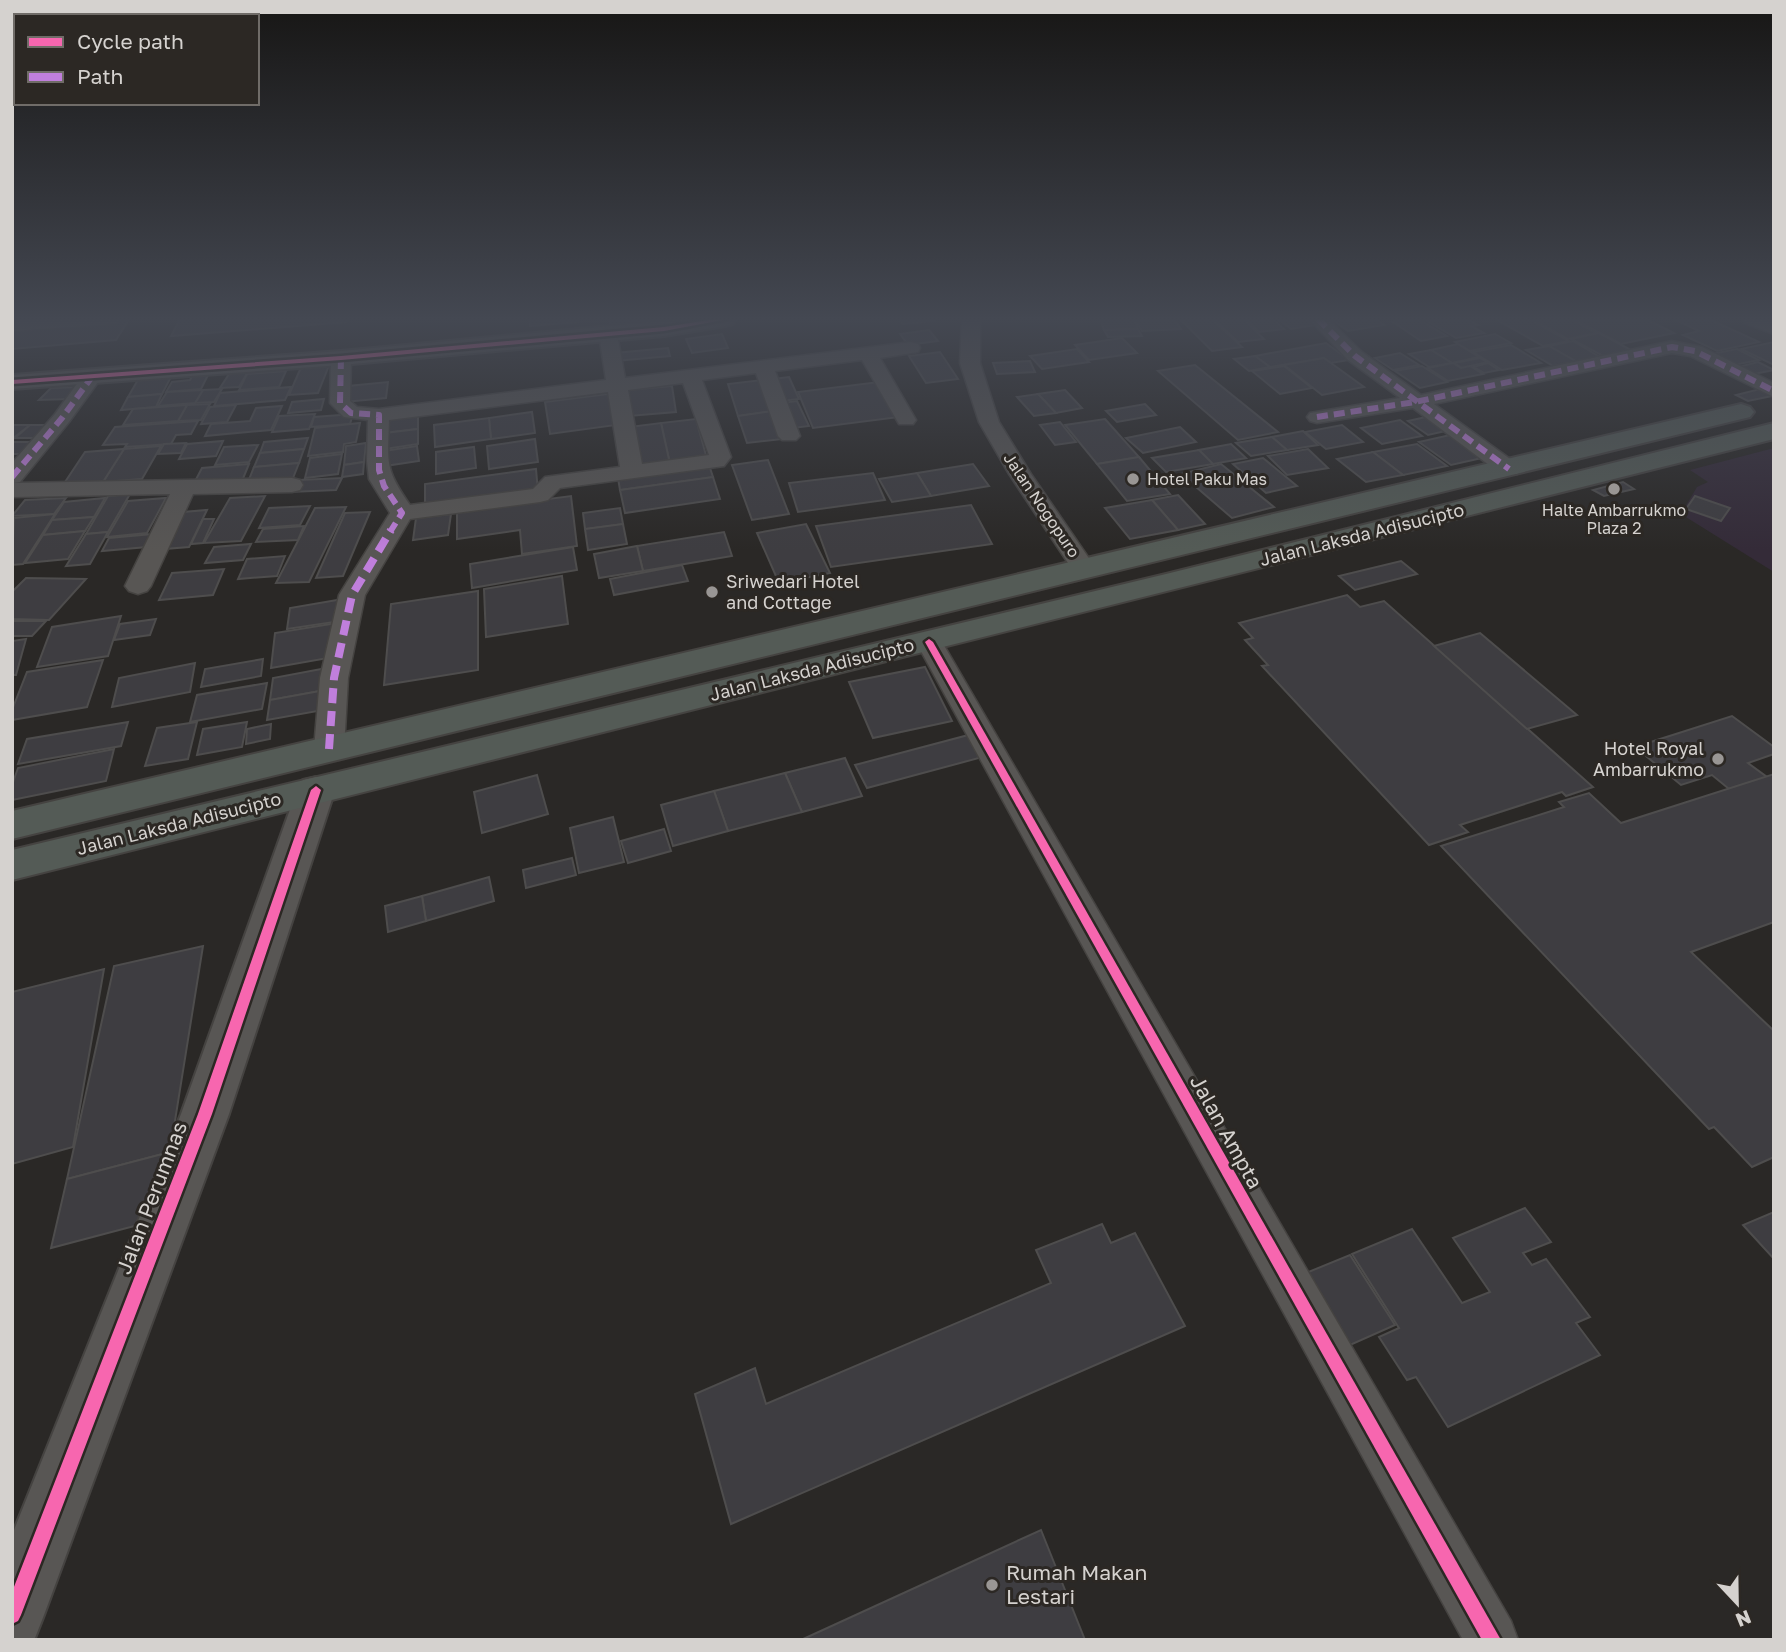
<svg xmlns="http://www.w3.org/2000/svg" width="1786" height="1652" viewBox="0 0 1786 1652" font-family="'Golos Text',sans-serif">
	<rect width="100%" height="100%" fill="#2a2826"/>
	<!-- commercial -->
	<path fill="#342b38" d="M1774,448V572L1681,514L1697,487L1708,482L1690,470Z"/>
	<!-- building -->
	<g fill="#3e3d41" stroke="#4e4d4d" stroke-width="2">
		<path d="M180,319H348L347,322L171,336Z"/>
		<path d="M530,319H578V322L530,326Z"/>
		<path d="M610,319H653L654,324L610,328Z"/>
		<path d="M899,319H932L934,321L903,324Z"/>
		<path d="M1100,319H1134L1138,329L1104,330Z"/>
		<path d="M1174,319L1181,329L1142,331L1135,320Z"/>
		<path d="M1180,319H1212L1242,347L1212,351Z"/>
		<path d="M1214,319H1243L1264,339L1238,342Z"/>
		<path d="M1245,319H1273L1284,329L1259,332Z"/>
		<path d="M1278,319H1315L1322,324L1291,329Z"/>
		<path d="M1331,319H1375L1384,325L1348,331Z"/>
		<path d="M1418,319L1447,336L1421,341L1393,322Z"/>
		<path d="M1467,319L1478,325L1471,326L1484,333L1456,338L1425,320Z"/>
		<path d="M1506,319H1529L1569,341L1543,346L1497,320Z"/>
		<path d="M1532,319H1571L1597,333L1568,339Z"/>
		<path d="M1646,319L1674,333L1621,344L1575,320Z"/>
		<path d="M1674,319H1709L1759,342L1717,351L1683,335L1699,331Z"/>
		<path d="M128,321L116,340L12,349V330Z"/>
		<path d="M1138,329L1142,336L1108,337L1104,330Z"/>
		<path d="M929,330L938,341L908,345L900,334Z"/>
		<path d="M1599,333L1631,350L1603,356L1571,339Z"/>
		<path d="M722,334L728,348L692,353L686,339Z"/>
		<path d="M1495,334L1511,343L1470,351L1455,342Z"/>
		<path d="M1122,338L1137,353L1089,360L1075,345Z"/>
		<path d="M1573,341L1600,357L1577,362L1549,346Z"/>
		<path d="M1774,342V365L1741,349Z"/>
		<path d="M1326,343L1349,360L1331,363L1324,358L1270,367L1255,356Z"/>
		<path d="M1458,344L1479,357L1452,363L1431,350Z"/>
		<path d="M1511,345L1541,363L1502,370L1473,352Z"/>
		<path d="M1549,346L1577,362L1553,366L1526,350Z"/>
		<path d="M668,348L670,356L616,361L615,353Z"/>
		<path d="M1077,349L1089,362L1042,369L1030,356Z"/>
		<path d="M1737,349L1759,360L1734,365L1712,354Z"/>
		<path d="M1431,350L1452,363L1429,367L1409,354Z"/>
		<path d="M940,352L958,379L926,383L909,356Z"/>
		<path d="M1400,353L1419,365L1393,370L1375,358Z"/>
		<path d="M1255,356L1270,367L1249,371L1234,359Z"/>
		<path d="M1324,358L1364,387L1322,395L1284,365Z"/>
		<path d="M1480,358L1488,362L1462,368L1454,363Z"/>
		<path d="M1030,361L1035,372L997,374L993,363Z"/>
		<path d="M1758,362L1774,370L1754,374L1738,367Z"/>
		<path d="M330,363L318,393L289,395L302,365Z"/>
		<path d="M1453,363L1461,368L1470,366L1483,374L1448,381L1428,368Z"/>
		<path d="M1488,363L1499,370L1484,373L1473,367Z"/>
		<path d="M1195,365L1278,432L1238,440L1158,371Z"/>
		<path d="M1284,366L1312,388L1280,394L1252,371Z"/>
		<path d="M1422,366L1447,382L1420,388L1395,371Z"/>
		<path d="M249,370L239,387L220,388L231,371Z"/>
		<path d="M286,371L279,387L239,390L247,374Z"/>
		<path d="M209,373L201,389L166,392L172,382L190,380L193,374Z"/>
		<path d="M172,375L162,394L128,397L139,378Z"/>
		<path d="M789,377L799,399L782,401L772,379Z"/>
		<path d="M762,380L773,411L738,416L728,384Z"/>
		<path d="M388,382L386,398L345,402L348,386Z"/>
		<path d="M879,382L899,417L813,428L798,392Z"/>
		<path d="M672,386L676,412L629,416L627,390Z"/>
		<path d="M81,387L70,399L39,400L51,388Z"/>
		<path d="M291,387L285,400L214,406L220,393Z"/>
		<path d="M222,389L214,402L195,403L203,390Z"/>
		<path d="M1760,389L1772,396L1748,401L1736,395Z"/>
		<path d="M203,390L195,403L158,406L167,392Z"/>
		<path d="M1065,390L1082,408L1056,413L1038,394Z"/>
		<path d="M162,394L156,407L121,410L128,397Z"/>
		<path d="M608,394L616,425L550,434L545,402Z"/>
		<path d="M1038,394L1056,413L1034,416L1017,397Z"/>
		<path d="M324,399L321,410L288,413L292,402Z"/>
		<path d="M797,401L809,426L793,428L782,403Z"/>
		<path d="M210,404L201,420L178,421L187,405Z"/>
		<path d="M1145,404L1156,415L1117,422L1106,411Z"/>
		<path d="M187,405L178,421L123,425L133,409Z"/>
		<path d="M236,405L227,422L201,424L210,407Z"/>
		<path d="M282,406L271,430L205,436L211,424L250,421L256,408Z"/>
		<path d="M773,411L783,439L747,443L738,416Z"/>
		<path d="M532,412L535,433L491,439L489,418Z"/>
		<path d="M315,414L309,429L272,432L279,416Z"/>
		<path d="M353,414L350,424L311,427L314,417Z"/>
		<path d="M418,416V429L385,433L386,420Z"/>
		<path d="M1430,416L1450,430L1428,435L1408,421Z"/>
		<path d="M489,418L491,439L435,447L434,425Z"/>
		<path d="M696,419L707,459L670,464L661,423Z"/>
		<path d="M1105,419L1139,457L1097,464L1065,425Z"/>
		<path d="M1400,420L1422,436L1382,444L1361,428Z"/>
		<path d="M198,421L191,434L176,435L171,444L125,447L127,444L103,445L115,427Z"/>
		<path d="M1060,422L1076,442L1055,445L1040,425Z"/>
		<path d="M360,423L356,442L344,444L343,452L308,456L315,428Z"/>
		<path d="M661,423L670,464L635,468L629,427Z"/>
		<path d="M12,425H30L12,439Z"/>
		<path d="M30,425H48L34,438H15Z"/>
		<path d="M1342,425L1363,442L1326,449L1305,432Z"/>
		<path d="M1180,427L1196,442L1143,453L1126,438Z"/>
		<path d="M418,429V444L385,449V433Z"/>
		<path d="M1303,431L1318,445L1287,450L1272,437Z"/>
		<path d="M1450,435L1482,458L1451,465L1419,442Z"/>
		<path d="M1272,437L1287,450L1251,456L1236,443Z"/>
		<path d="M308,438L304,449L260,453L264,442Z"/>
		<path d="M535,439L538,462L489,469L487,446Z"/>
		<path d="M223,441L216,456L179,459L187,444Z"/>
		<path d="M12,442H38L26,454H12Z"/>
		<path d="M186,443L181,453L158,454L164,444Z"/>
		<path d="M366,443L364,462L344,465L346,446Z"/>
		<path d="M1231,444L1246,458L1213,464L1199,450Z"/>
		<path d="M1417,444L1447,466L1403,475L1373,452Z"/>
		<path d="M258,445L249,462L215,465L224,447Z"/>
		<path d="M161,446L142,479L103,482L124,449Z"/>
		<path d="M417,446L419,461L385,466L384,451Z"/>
		<path d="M474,447L476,468L436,474V452Z"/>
		<path d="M124,449L103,482L63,485L85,452Z"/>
		<path d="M304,449L299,463L254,467L260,453Z"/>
		<path d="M1308,449L1328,468L1287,475L1268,456Z"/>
		<path d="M1199,450L1213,464L1166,472L1152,458Z"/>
		<path d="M1373,452L1403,475L1366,482L1337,459Z"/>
		<path d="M342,454L338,474L305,478L310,458Z"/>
		<path d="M1139,457L1170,494L1127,501L1097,464Z"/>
		<path d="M1263,458L1297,486L1266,493L1233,464Z"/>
		<path d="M768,460L789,514L752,520L732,465Z"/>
		<path d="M364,462L363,474L342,477L344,465Z"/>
		<path d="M299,463L293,478L248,482L254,467Z"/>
		<path d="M249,464L242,481L193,485L202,468Z"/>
		<path d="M973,464L989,486L931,496L917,473Z"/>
		<path d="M1221,464L1274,507L1232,518L1181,474Z"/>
		<path d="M709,465L713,477L620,490L618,478Z"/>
		<path d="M536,469L538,492L425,508V484Z"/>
		<path d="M873,473L885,500L798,512L789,483Z"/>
		<path d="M917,473L931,496L892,502L879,479Z"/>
		<path d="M713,477L720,499L625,513L620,490Z"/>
		<path d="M342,478L336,490L291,492L299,480Z"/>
		<path d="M1623,482L1634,489L1604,496L1593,490Z"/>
		<path d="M130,494L108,532L86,534L108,496Z"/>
		<path d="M1178,495L1205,524L1178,530L1152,500Z"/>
		<path d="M265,496L241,541L204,543L230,498Z"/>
		<path d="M571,496L577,546L522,554L520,530L457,539V511Z"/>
		<path d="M1695,496L1730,508L1721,521L1686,509Z"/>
		<path d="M66,498L54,514L12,516L25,500Z"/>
		<path d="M105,498L94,517L52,520L64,502Z"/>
		<path d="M166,498L147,533L107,537L128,501Z"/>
		<path d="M1152,500L1178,530L1130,539L1105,508Z"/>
		<path d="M971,505L992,544L831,567L816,526Z"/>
		<path d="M310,506L300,525L259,528L269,508Z"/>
		<path d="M346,507L309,582L276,583L315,508Z"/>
		<path d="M620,508L623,524L585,529L583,513Z"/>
		<path d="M207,510L189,547L164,549L183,512Z"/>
		<path d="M370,512L343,576L316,578L345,513Z"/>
		<path d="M55,514L23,564L12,565L14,518Z"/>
		<path d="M451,514L448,535L413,540L416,518Z"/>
		<path d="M94,517L85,531L43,535L52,520Z"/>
		<path d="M203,519H214L203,543L191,544Z"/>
		<path d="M623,524L627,544L588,550L585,529Z"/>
		<path d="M806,524L830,573L779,583L757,533Z"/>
		<path d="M304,526L298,540L256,542L263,529Z"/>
		<path d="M85,531L68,559L25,563L43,535Z"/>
		<path d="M108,532L90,564L66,566L86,534Z"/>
		<path d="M724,532L732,556L643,571L637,546Z"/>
		<path d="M153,534L147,547L102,551L109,538Z"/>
		<path d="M251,544L243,560L205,563L214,547Z"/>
		<path d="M637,546L643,571L599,578L594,554Z"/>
		<path d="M573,547L577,570L472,588L470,564Z"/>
		<path d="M285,556L277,576L238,579L247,559Z"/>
		<path d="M1401,561L1417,574L1355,590L1339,576Z"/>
		<path d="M682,565L688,581L614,595L610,579Z"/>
		<path d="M224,569L213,595L159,600L172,573Z"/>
		<path d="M562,576L568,624L486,637L484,589Z"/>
		<path d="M26,578L86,579L49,620L12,619V592Z"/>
		<path d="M478,591V670L384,685L391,604Z"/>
		<path d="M1347,595L1360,607L1384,601L1593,787L1566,796L1562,792L1460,825L1468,832L1429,845L1262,666L1268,665L1245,640L1253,638L1239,623Z"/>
		<path d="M343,599L341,621L287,629L290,608Z"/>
		<path d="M121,616L108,656L37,667L52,627Z"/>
		<path d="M156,619L150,635L114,640L120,624Z"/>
		<path d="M12,621H46L32,636H12Z"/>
		<path d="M337,623L334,657L271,668L275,633Z"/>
		<path d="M1480,633L1577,715L1527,729L1434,646Z"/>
		<path d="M26,639L16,675H12V641Z"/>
		<path d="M263,659L261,676L201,687L205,669Z"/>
		<path d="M103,660L87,707L12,720V710L27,672Z"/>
		<path d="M195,663L190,692L112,707L119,678Z"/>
		<path d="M332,667L331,689L270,700L273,678Z"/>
		<path d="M925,667L952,721L873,738L849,682Z"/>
		<path d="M267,683L262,709L190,722L197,695Z"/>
		<path d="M331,689L329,709L267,720L270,700Z"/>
		<path d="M1732,716L1774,747V754L1748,763L1767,777L1729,789L1712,775L1681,785L1635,747Z"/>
		<path d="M128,722L121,746L18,764L27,739Z"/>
		<path d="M197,722L188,759L145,766L157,728Z"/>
		<path d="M247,722L242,747L197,755L203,729Z"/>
		<path d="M271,724L270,739L246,744L247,729Z"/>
		<path d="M976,733L990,755L867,788L855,765Z"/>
		<path d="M114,749L106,781L12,800V785L18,768Z"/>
		<path d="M845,758L862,796L802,812L785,773Z"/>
		<path d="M785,773L802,812L728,831L714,791Z"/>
		<path d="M1774,774V922L1691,952L1774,1031V1157L1752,1167L1714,1127L1709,1129L1441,846L1564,807L1559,802L1589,793L1621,823Z"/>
		<path d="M537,775L548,814L482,833L474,792Z"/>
		<path d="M714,791L728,831L673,846L661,805Z"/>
		<path d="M613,817L624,862L579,873L570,828Z"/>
		<path d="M664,829L671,851L628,863L621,841Z"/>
		<path d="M572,858L576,875L526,888L523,870Z"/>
		<path d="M489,877L494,901L426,921L422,896Z"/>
		<path d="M422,896L426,921L388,932L385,906Z"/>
		<path d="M203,946L170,1152L67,1179L114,966Z"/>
		<path d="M104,969L73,1147L12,1164V992Z"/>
		<path d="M170,1152L161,1219L51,1248L67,1179Z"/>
		<path d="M1525,1208L1551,1242L1523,1253L1532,1265L1546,1259L1590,1317L1576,1323L1600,1355L1448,1427L1416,1377L1407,1380L1379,1337L1399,1328L1352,1254L1412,1229L1462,1303L1490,1292L1453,1238Z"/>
		<path d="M1774,1212V1259L1743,1225Z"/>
		<path d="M1102,1224L1111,1243L1135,1233L1185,1326L731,1524L695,1394L755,1368L766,1404L1051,1283L1036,1250Z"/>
		<path d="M1350,1255L1395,1325L1350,1345L1306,1273Z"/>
		<path d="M1041,1530L1085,1640H801Z"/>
	</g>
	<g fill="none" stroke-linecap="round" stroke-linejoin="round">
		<defs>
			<g id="minor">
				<path d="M37,319H125L116,324L12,331V321Z"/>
				<path d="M962,319H980V363L999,422L1031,474L1097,570L1094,575L1085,577L1076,575L1009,474L979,422L960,363Z"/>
				<path d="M1309,319H1328L1362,352L1421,395L1672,341L1702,347L1774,383V397L1690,356L1672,353L1434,404L1517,464L1520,469L1517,474H1501L1413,408L1317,423L1310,421L1307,417L1310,413L1400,398L1348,360Z"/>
				<path d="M1742,319H1766L1774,322V334L1745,323Z"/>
				<path d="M608,328L617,334L625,378L911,342L918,344L920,348L918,352L880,358L916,420L913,424H899L862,360L775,371L800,436L796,440H782L778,436L756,373L702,380L731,457L724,466L560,488L548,500L540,502L410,519L365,595L348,678L344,749L339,756L329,759L319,756L314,749L320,678L339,595L390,513L369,479L367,461L368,420L344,417L330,403L331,358L341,352L351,358L350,401L357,407L379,409L606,380L599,334ZM683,383L709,455L642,464L628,390ZM608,392L620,467L545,477L533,489L410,505C384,468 388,463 389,420Z"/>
				<path d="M91,372L101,378L69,422L20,482L14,483L292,478L300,480L303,485L300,490L292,492L193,494L151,586L147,591L138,594L129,591L125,586L170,494L12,497V463L55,414L84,374Z"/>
				<path d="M929,634L938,636L942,642L1511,1621L1518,1640H1463L916,642L920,636Z"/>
			</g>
			<g id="tertiary">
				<path d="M685,319H736L733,324L725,326L664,336L341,365L12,389V375L341,351Z"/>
				<path d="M316,777L329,780L335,790L229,1114L44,1615L35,1638L12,1640V1535L181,1114L297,790L303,780Z"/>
			</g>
			<g id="primary">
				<path d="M1741,404L1750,407L1754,412L1750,417L12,839V811Z"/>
				<path d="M1774,423V439L12,880V850L1166,574Z"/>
			</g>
		</defs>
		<!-- minor casing -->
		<use href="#minor" stroke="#454341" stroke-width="3"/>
		<!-- tertiary casing -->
		<use href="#tertiary" stroke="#454341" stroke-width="4"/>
		<!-- primary casing -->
		<use href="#primary" stroke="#454341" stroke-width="4"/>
		<!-- minor -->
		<use href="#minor" fill="#585654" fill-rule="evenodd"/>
		<!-- tertiary -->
		<use href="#tertiary" fill="#585654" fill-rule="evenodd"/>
		<!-- primary -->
		<use href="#primary" fill="#545b56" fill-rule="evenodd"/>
		<!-- quiet-far1 -->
		<g stroke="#c07fdc" stroke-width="6" stroke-dasharray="11 6" stroke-linecap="butt">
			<path d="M1318,319L1355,356L1509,469"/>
			<path d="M341,358L340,403L351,413L379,415V470L384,486L402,513L390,532"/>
			<path d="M1317,417L1415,402L1672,347L1695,351L1774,391"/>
			<path d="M12,477L62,418L91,378"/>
		</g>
		<!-- quiet -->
		<path stroke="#c07fdc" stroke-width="8" stroke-dasharray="15 8" stroke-linecap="butt" d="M329,749L334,678L352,595L391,530"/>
		<defs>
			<g id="cycleway">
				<path d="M715,319H728L664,331L341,360L12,384V380L341,356L664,327Z"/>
				<path d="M929,639L933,642L1501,1640H1482L925,642Z"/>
				<path d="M316,786L321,790L212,1114L21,1615L18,1621L12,1624V1592L198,1114L311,790Z"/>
			</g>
		</defs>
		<!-- cycleway casing -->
		<use href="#cycleway" stroke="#2c2824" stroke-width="5"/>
		<!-- cycleway -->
		<use href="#cycleway" fill="#f766af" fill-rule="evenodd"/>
	</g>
	<!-- sky -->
	<linearGradient id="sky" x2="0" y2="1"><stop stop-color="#171615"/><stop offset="0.58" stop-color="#444852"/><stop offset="1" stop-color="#444852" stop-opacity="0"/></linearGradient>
	<rect width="1786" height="550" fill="url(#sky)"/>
	<!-- markers -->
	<g fill="#999694" stroke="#2c2824" stroke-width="2.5">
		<circle cx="1133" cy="479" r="7"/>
		<circle cx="1614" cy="489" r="7"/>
		<circle cx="712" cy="592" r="7"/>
		<circle cx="1718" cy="759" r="7"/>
		<circle cx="992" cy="1585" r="7"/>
	</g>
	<g text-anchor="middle" stroke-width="6" stroke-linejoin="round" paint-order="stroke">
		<!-- far-poi labels -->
		<g font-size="16" fill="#d5d2cf" stroke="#2c2824" text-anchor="start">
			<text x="1147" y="485">Hotel Paku Mas</text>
			<text x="1614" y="516" text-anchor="middle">Halte Ambarrukmo<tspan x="1614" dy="18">Plaza 2</tspan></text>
		</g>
		<!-- far-street labels -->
		<g font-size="16" fill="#d5d2cf" stroke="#2c2824">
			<text transform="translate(1042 505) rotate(56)" y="6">Jalan Nogopuro</text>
		</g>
		<!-- street labels -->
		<g font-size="18" fill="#d5d2cf" stroke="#2c2824">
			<text transform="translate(1362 535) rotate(-14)" y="6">Jalan Laksda Adisucipto</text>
			<text transform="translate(812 670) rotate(-14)" y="6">Jalan Laksda Adisucipto</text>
			<text transform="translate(179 824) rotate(-14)" y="6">Jalan Laksda Adisucipto</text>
		</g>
		<!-- poi labels -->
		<g font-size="18" fill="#d5d2cf" stroke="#2c2824" text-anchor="start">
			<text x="726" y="588">Sriwedari Hotel<tspan x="726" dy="21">and Cottage</tspan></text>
			<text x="1704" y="755" text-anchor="end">Hotel Royal<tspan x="1704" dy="21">Ambarrukmo</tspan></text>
		</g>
		<!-- near-street labels -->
		<g font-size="21" fill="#d5d2cf" stroke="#2c2824">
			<text transform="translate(1226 1132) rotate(61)" y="7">Jalan Ampta</text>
			<text transform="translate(152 1198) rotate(-69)" y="7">Jalan Perumnas</text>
		</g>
		<!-- near-poi labels -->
		<g font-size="21" fill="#d5d2cf" stroke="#2c2824" text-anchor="start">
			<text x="1006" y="1580">Rumah Makan<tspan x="1006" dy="24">Lestari</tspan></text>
		</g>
	</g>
	<!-- border -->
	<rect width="1786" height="1652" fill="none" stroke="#d5d2cf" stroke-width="28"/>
	<!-- legend -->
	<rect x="14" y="14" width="245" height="91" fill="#2c2824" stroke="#706c68" stroke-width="2"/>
	<rect x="28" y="37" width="35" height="10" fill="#f766af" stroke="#706c68" stroke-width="2"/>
	<text x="77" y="49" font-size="21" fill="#d5d2cf">Cycle path</text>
	<rect x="28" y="72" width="35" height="10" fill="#c07fdc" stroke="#706c68" stroke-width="2"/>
	<text x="77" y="84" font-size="21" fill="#d5d2cf">Path</text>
	<!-- north arrow -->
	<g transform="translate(1737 1603) rotate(158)" stroke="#2c2824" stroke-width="5" paint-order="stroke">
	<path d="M0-5L12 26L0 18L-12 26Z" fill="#d5d2cf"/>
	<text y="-10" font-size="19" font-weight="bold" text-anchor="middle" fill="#d5d2cf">N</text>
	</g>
</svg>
